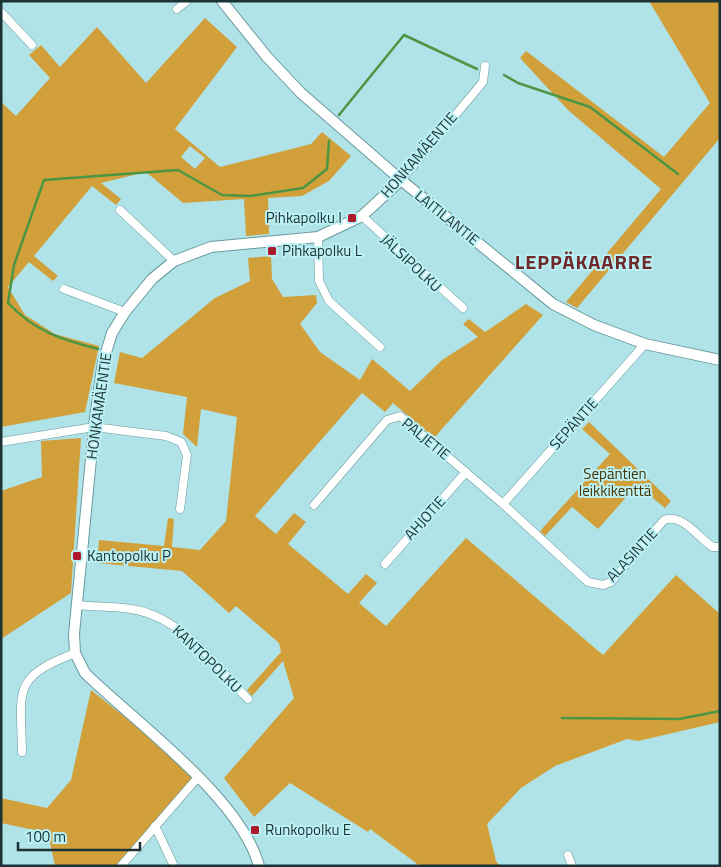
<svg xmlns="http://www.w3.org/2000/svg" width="721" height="867" viewBox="0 0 721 867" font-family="'Titillium Web',sans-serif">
	<rect width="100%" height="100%" fill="#afe3e7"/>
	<!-- green -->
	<g fill="#d2a03b" fill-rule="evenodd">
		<path d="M649,1H720V138L577,308L566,302L661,189L568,110L520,58L526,51L664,157L710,103Z"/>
		<path d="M205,18L237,47L175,129L220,167L311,144L322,132L351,156L329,181L302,196L268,198L269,234L246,236L244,199L183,203L146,172L101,183L121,199L116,205L92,186L34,256L58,276L53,281L29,262L8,287L25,315L55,334L99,346L85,412L1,427V102L16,116L50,78L29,55L41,45L60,67L97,27L146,83ZM190,146L205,158L195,169L181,157Z"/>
		<path d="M271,256L272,279L283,297L316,295L317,303L300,324L320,352L360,380L372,359L410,391L442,360L478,337L463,324L469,319L485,332L526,304L543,315L434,438L393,403L385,412L362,393L255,516L276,534L294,513L306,522L288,544L348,594L366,574L377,583L359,603L386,626L466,538L603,655L676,575L720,614V722L638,741L627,739L555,766L521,788L487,824L496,861L500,866H420L370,829L368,832L290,783L254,817L224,778L294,698L283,661L252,696L247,690L281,652L279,643L236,606L229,613L182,571L97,563L99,540L164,546L168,518L174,519L172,547L200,550L226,521L237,417L201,409L197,447L183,434L187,397L114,383L120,352L142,358L215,298L250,281L248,258Z"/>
		<path d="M589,422L671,501L665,508L637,485L598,529L572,507L545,536L540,531L610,454L582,429Z"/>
		<path d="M81,438L71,593L1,639V491L42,477L41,441Z"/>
		<path d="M91,690L199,776L120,866H55L48,833L1,823V798L47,808L71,780Z"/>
	</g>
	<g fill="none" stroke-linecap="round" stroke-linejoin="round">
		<!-- stream -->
		<g stroke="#4c9543" stroke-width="2.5">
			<path d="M504,75L518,83L590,107L678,174"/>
			<path d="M339,115L404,35L477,69"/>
			<path d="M98,349C60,339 36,332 8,303L14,265L44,180L178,170L222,195L250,196L303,188L327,169L329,141"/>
			<path d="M562,718L679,719L720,711"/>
		</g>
		<defs>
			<g id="street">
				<path d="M177,9L187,1"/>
				<path d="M1,12L32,45"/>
				<path d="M401,180L483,82L485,66"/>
				<path d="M120,210L174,261"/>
				<path d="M362,216L463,308"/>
				<path d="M318,237L319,281L329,301L380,347"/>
				<path d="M64,289L125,312"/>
				<path d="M1,442L94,427L166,436L181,442L187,455L180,509"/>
				<path d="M503,504L645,344"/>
				<path d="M314,505L387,420L400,416L503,504L588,582L603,585L611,582L664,520C683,513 698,538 713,547H720"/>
				<path d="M385,564L466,472"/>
				<path d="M77,605C95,607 114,606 131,609C181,616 215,665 248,699"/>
				<path d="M22,752C21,690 11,678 75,653"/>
				<path d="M155,826L174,866"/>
				<path d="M568,855L572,866"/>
				<path d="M121,866L199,776"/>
			</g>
			<g id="secondary">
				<path d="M222,1L267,57L301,93L401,180L553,304L594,325L645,344L720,360"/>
				<path d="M259,866C241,798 135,722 85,673L75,653L74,634L95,418L103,362L112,333L125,312L152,279L174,261L211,247L318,237L362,216L401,180"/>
			</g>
		</defs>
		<!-- street casing -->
		<use href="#street" stroke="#679a9d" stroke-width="9"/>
		<!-- secondary casing -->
		<use href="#secondary" stroke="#679a9d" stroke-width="12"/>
		<!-- street -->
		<use href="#street" stroke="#fff" stroke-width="8"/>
		<!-- secondary -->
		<use href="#secondary" stroke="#fff" stroke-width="10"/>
	</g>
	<!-- markers -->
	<g fill="#ad192d" stroke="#bbf1f4" stroke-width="2">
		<rect x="347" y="213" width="10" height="10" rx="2.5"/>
		<rect x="267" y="246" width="10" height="10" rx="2.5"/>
		<rect x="72" y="551" width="10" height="10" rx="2.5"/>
		<rect x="250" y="825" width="10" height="10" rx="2.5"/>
	</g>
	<g text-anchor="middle" stroke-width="4" stroke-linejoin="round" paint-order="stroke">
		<!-- street labels -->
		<g font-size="15" fill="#1d3234" stroke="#bbf1f4">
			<text transform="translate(419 155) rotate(-49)" y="5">HONKAMÄENTIE</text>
			<text transform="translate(447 218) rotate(39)" y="5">LAITILANTIE</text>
			<text transform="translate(411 263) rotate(43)" y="5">JÄLSIPOLKU</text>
			<text transform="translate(99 406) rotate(-82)" y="5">HONKAMÄENTIE</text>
			<text transform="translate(574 424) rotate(-48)" y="5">SEPÄNTIE</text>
			<text transform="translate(426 439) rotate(39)" y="5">PALJETIE</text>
			<text transform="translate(425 518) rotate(-48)" y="5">AHJOTIE</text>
			<text transform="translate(632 555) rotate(-47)" y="5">ALASINTIE</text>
			<text transform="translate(207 659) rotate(44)" y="5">KANTOPOLKU</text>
		</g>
		<!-- poi labels -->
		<g font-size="15" fill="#1d3234" stroke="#bbf1f4" text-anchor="start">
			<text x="342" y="223" text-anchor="end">Pihkapolku I</text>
			<text x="282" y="256">Pihkapolku L</text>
			<text x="87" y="561">Kantopolku P</text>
			<text x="265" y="835">Runkopolku E</text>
		</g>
		<!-- park labels -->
		<g font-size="15" fill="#483303" stroke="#bbf1f4">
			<text x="615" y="479">Sepäntien<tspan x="615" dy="17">leikkikenttä</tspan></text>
		</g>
		<!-- district labels -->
		<g font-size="20" font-weight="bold" letter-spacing="1" fill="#6f292b" stroke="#bbf1f4">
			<text x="584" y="269">LEPPÄKAARRE</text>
		</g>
	</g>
	<!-- border -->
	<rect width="721" height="867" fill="none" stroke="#1d3234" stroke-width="5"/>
	<!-- scale -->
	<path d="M18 842v8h122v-8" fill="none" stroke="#1d3234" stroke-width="2.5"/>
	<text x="25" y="842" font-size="15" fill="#1d3234" stroke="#bbf1f4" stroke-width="4" paint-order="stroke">100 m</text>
</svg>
